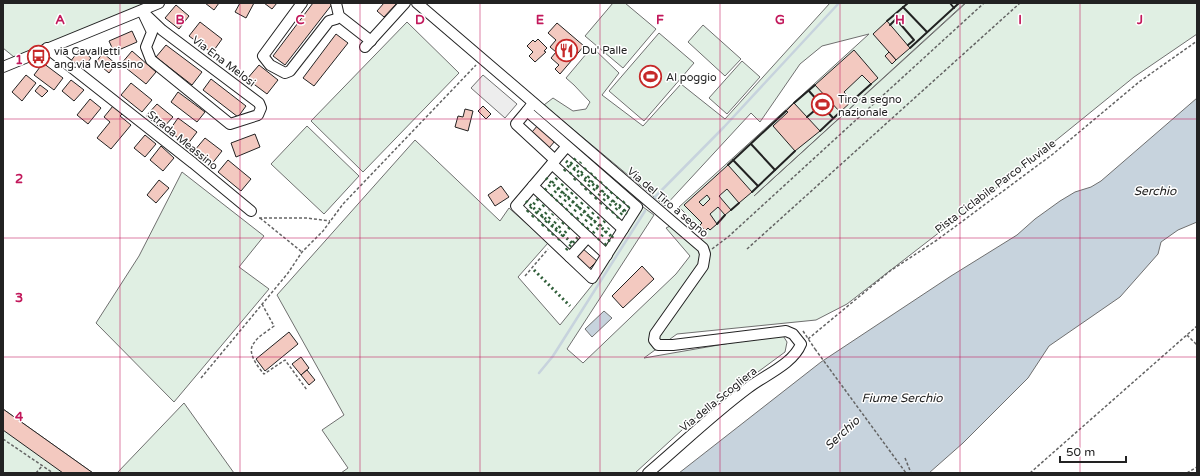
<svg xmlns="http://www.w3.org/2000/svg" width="1200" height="476" viewBox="0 0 1200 476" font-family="'Varela Round',sans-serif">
	<rect width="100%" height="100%" fill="#fff"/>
	<!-- green -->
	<g fill="#e0efe3" stroke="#6f6f6f">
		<path d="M3,3H147L148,4L14,57L3,48Z"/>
		<path d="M613,3H625L656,29L623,68L585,36Z"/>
		<path d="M830,3H965L754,196L966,3H1197V34L1134,77L1012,176L847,304L816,320L677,334L644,358L782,334L787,342L785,352L694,419L635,473H341L348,468L322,430L344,415L277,295L415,140L500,221L509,208L548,243L518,277L560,325L593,284L643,207L654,215L567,349L583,363L676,274L690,256L666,228L672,225L696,247L702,238L707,235L679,207L869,34L822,46L800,64L760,122L751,113L665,206L544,105L553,98L573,111L586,109L590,102L574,85L566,78L592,47L619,73L602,95L643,126L681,84L725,119Z"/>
		<path d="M407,22L459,73L363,172L311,121Z"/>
		<path d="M703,25L741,59L725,76L688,42Z"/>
		<path d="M659,33L694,63L644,121L609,91Z"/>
		<path d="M742,61L760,77L727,114L709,98Z"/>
		<path d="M307,126L359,176L324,214L271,164Z"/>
		<path d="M182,172L264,236L239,267L269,289L174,402L96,323L139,256Z"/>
		<path d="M184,403L234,473H117Z"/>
		<path d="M3,409L93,473H3Z"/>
	</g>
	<!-- parking -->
	<path fill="#ededed" stroke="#6f6f6f" d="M483,75L517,104L505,118L471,88Z"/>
	<!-- water -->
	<g fill="#c7d3dd" stroke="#6f6f6f">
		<path d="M1197,98V222L1178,230L1161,242L1158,254L1120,297L1049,346L1028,378L963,443L929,473H679L821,362L951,276L1017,235L1035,219L1060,201L1075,192L1091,187L1101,181Z"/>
		<path d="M604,311L612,318L592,337L585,329Z"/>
	</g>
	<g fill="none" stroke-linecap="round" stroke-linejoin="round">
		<!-- stream -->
		<g stroke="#c7d3dd" stroke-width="2.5">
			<path d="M653,199L724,127L839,3"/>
			<path d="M539,373L553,356L645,211"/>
		</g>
	</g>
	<!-- building -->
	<g fill="#f3c9c0" stroke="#222" fill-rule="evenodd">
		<path d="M205,3H219L214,10Z"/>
		<path d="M240,3H254L246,18L235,12Z"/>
		<path d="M264,3H277L272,9Z"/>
		<path d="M313,3H333L285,65L273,56Z"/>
		<path d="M384,3H397L384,17L377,11Z"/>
		<path d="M176,5L189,16L179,29L165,18Z"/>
		<path d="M887,21L910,48L896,60L873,34Z"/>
		<path d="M200,22L222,39L212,53L189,36Z"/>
		<path d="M557,23L584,46L560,74L555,69L559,65L551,58L556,52L550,47L556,40L548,33Z"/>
		<path d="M132,31L137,42L114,52L109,41Z"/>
		<path d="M336,34L348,43L314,86L303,78Z"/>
		<path d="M538,39L547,48L544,51L546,52L535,62L529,56L533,52L527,46L533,40L535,42Z"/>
		<path d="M166,45L202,72L192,85L156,57Z"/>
		<path d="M80,49L91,58L81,71L70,62Z"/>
		<path d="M854,50L878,78L871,84L862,75L844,92L852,101L840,112L815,85Z"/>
		<path d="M132,51L156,72L146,84L121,64Z"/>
		<path d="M889,52L896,60L892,64L885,56Z"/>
		<path d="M103,53L116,64L109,73L96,62Z"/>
		<path d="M43,63L63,78L54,90L34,75Z"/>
		<path d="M259,65L278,80L267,94L247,79Z"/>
		<path d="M26,75L36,83L22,101L12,92Z"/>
		<path d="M211,79L246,106L238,117L203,90Z"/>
		<path d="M71,80L84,90L74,101L62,91Z"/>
		<path d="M131,83L152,100L142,112L121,95Z"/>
		<path d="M40,85L48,91L42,97L35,91Z"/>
		<path d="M178,92L205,112L197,122L171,102Z"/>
		<path d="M90,99L101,108L88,124L77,115Z"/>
		<path d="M794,103L820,131L795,151L773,126L788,112L786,111Z"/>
		<path d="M157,104L173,117L162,129L146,116Z"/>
		<path d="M113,106L122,114L120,116L131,125L111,149L97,138L110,122L104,117Z"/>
		<path d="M483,106L491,114L486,119L478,111Z"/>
		<path d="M465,109L473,111L468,131L455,127L458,116L463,117Z"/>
		<path d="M178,118L197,132L187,145L169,131Z"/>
		<path d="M538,125L555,141L549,148L532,132Z"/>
		<path d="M255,134L260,147L236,157L231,143Z"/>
		<path d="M145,135L156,144L145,157L134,148Z"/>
		<path d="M205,138L222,151L211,165L194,151Z"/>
		<path d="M161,146L174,158L163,171L150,160Z"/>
		<path d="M228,160L251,179L241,191L218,172Z"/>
		<path d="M728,165L752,192L739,203L727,189L719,196L731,210L725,215L718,207L710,214L717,224L710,230L708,228L705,231L700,225L702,223L684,205ZM707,195L710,199L703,206L699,202Z"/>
		<path d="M159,180L169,188L156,203L147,195Z"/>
		<path d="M501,186L509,197L495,206L488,195Z"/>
		<path d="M582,248L597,261L589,269L575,256Z"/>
		<path d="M642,266L654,279L623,308L612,296Z"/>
		<path d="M289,332L298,344L265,371L256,359Z"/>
		<path d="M301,357L309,368L301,375L292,364Z"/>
		<path d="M307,370L315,380L309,385L301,375Z"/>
		<path d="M3,409L93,473H63L3,430Z"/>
	</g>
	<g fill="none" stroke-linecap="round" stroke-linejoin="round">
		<defs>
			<g id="minor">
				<path d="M302,3L263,56L270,65L285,73L290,71L329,21L336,19L339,16"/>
				<path d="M336,3L339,16L371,41"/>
				<path d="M417,3L703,248L705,254L703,266L655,334L654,340L658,345H673L786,331L793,334L801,344C793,364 765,375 748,388C713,414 681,445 648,473"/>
				<path d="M142,11L162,30L259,103L261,108L258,115L230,124L151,60L146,47L152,32Z"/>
				<path d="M365,47L405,3"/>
				<path d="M47,48L193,163L251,211"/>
				<path d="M3,67L159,3"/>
				<path d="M533,103L527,111L637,207L592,278L516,206L567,146"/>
				<path d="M527,111L516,124L555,160"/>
				<path d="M552,164L623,229"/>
				<path d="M533,186L607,255"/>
				<path d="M570,257L588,237"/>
			</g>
		</defs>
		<!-- minor casing -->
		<use href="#minor" stroke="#222" stroke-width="12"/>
		<!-- path -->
		<g stroke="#646464" stroke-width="1.5" stroke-dasharray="3 2" stroke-linecap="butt">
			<path d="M259,218H307L330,221"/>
			<path d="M260,218L302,252"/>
			<path d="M712,249L728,237L984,3"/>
			<path d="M747,249L1020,3"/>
			<path d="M525,276L548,249"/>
			<path d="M262,304L274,326C268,331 258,336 254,343C246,352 258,367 264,374L285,360L307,390"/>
			<path d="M1187,335L1197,345"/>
			<path d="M808,339L890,271L937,240L1053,154L1139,82L1197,41"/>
			<path d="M815,349L906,473"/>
			<path d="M201,378L288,273L302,252L323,231L343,204L476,65"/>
			<path d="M3,439L53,473"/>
			<path d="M905,458L911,473"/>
			<path d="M36,473L42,466"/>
			<path d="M1030,473L1197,326"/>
			<path d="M1187,473L1197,467"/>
		</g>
		<!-- minor -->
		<use href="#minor" stroke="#fff" stroke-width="10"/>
		<!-- path-bridge -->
		<path stroke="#646464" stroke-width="1.5" stroke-dasharray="3 2" stroke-linecap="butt" d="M803,331L815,349"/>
		<!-- hedge -->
		<g stroke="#2f5e38" stroke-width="3" stroke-dasharray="2 3" stroke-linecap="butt">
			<path d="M566,161L627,214"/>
			<path d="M564,171L576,158"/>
			<path d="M570,174L581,162"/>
			<path d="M546,178L612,237"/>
			<path d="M574,180L586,168"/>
			<path d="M581,185L592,173"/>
			<path d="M545,190L557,178"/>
			<path d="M585,190L597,176"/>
			<path d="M590,194L602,181"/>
			<path d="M551,196L563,184"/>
			<path d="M595,199L608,186"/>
			<path d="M526,201L572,243"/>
			<path d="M556,201L568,188"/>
			<path d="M600,204L613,191"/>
			<path d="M561,205L573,192"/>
			<path d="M606,209L619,196"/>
			<path d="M566,210L578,196"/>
			<path d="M527,212L538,199"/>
			<path d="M612,213L625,201"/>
			<path d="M571,215L583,202"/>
			<path d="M532,217L544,205"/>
			<path d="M617,218L630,205"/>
			<path d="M577,219L589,207"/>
			<path d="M538,221L549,210"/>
			<path d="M582,225L594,212"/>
			<path d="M542,226L553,214"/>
			<path d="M587,229L599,217"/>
			<path d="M548,231L558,219"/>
			<path d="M593,233L605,221"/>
			<path d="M552,235L565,221"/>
			<path d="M558,240L571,226"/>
			<path d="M598,240L609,228"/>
			<path d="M605,245L613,236"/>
			<path d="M566,250L579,236"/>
			<path d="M534,270L570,306"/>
		</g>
		<!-- wall -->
		<g stroke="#222" stroke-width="2">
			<path d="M950,3L954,8"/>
			<path d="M903,7L927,32"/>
			<path d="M887,21L908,3"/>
			<path d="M890,25L896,19L914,40L908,45"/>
			<path d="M910,48L959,3"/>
			<path d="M809,91L833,118"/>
			<path d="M852,101L871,84"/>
			<path d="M794,103L815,85"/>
			<path d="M807,117L828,99"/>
			<path d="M820,131L840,112"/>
			<path d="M751,144L775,170"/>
			<path d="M733,160L758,186"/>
			<path d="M728,165L786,111"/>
			<path d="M752,192L795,151"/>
			<path d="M731,210L739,203"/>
			<path d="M717,224L725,215"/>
		</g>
	</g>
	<!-- grid -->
	<path fill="none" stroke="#c2185b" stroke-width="1" stroke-opacity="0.55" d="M120,3V473M240,3V473M360,3V473M480,3V473M600,3V473M720,3V473M840,3V473M960,3V473M1080,3V473M3,119H1197M3,238H1197M3,357H1197"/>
	<!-- icons -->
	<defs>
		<symbol id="restaurant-ring" viewBox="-11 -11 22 22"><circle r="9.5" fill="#fff" stroke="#c62828" stroke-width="1.5"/><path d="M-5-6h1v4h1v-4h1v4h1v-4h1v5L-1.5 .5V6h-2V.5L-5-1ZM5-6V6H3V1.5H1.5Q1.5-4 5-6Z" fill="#c62828"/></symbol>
		<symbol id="bus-ring" viewBox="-11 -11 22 22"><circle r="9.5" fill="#fff" stroke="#c62828" stroke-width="1.5"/><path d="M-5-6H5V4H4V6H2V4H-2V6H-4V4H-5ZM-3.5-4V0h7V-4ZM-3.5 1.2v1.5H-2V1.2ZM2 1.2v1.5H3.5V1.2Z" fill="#c62828"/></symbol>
		<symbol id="stadium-ring" viewBox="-11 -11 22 22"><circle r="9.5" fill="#fff" stroke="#c62828" stroke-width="1.5"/><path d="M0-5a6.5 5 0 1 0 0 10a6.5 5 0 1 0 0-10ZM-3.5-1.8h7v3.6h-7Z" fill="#c62828"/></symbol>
	</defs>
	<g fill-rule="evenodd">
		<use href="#restaurant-ring" x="554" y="38" width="25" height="25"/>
		<use href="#bus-ring" x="26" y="44" width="25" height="25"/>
		<use href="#stadium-ring" x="638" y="64" width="25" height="25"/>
		<use href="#stadium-ring" x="810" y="92" width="25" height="25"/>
	</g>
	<g text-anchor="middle" stroke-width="3" stroke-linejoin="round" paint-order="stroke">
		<!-- poi labels -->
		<g font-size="11" fill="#222" stroke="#fff" text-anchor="start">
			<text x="582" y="54">Du' Palle</text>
			<text x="54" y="55">via Cavalletti<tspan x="54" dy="13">ang.via Meassino</tspan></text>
			<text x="666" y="81">Al poggio</text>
			<text x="838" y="103">Tiro a segno<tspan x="838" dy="13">nazionale</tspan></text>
		</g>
		<!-- street labels -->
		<g font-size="11" fill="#222" stroke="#fff">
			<text transform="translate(224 61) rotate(37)" y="4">Via Ena Melosi</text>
			<text transform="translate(183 140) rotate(39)" y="4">Strada Meassino</text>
			<text transform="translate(995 186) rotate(-37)" y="4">Pista Ciclabile Parco Fluviale</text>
			<text transform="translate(668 202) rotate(40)" y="4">Via del Tiro a segno</text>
			<text transform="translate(718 399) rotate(-39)" y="4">Via della Scogliera</text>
		</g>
		<!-- water labels -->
		<g font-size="12" font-style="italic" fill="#222" stroke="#fff">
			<text x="1155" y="195">Serchio</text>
			<text x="902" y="402">Fiume Serchio</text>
			<text transform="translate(842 433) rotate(-43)" y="4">Serchio</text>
		</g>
	</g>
	<g font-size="13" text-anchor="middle" font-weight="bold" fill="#c2185b" stroke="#fff" stroke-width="3" stroke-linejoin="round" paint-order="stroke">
		<text x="60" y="24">A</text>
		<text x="180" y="24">B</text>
		<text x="300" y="24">C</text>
		<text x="420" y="24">D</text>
		<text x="540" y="24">E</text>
		<text x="660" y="24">F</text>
		<text x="780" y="24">G</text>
		<text x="900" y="24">H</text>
		<text x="1020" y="24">I</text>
		<text x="1140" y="24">J</text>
		<text x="19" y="64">1</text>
		<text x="19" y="183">2</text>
		<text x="19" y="302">3</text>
		<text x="19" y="421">4</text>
	</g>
	<!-- border -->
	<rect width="1200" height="476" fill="none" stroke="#222222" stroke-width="8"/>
	<!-- scale -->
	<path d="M1060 456v6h66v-6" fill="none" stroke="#222222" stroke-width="2"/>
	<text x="1066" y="456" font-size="12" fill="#222222" stroke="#ffffff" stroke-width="3" paint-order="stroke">50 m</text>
</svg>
